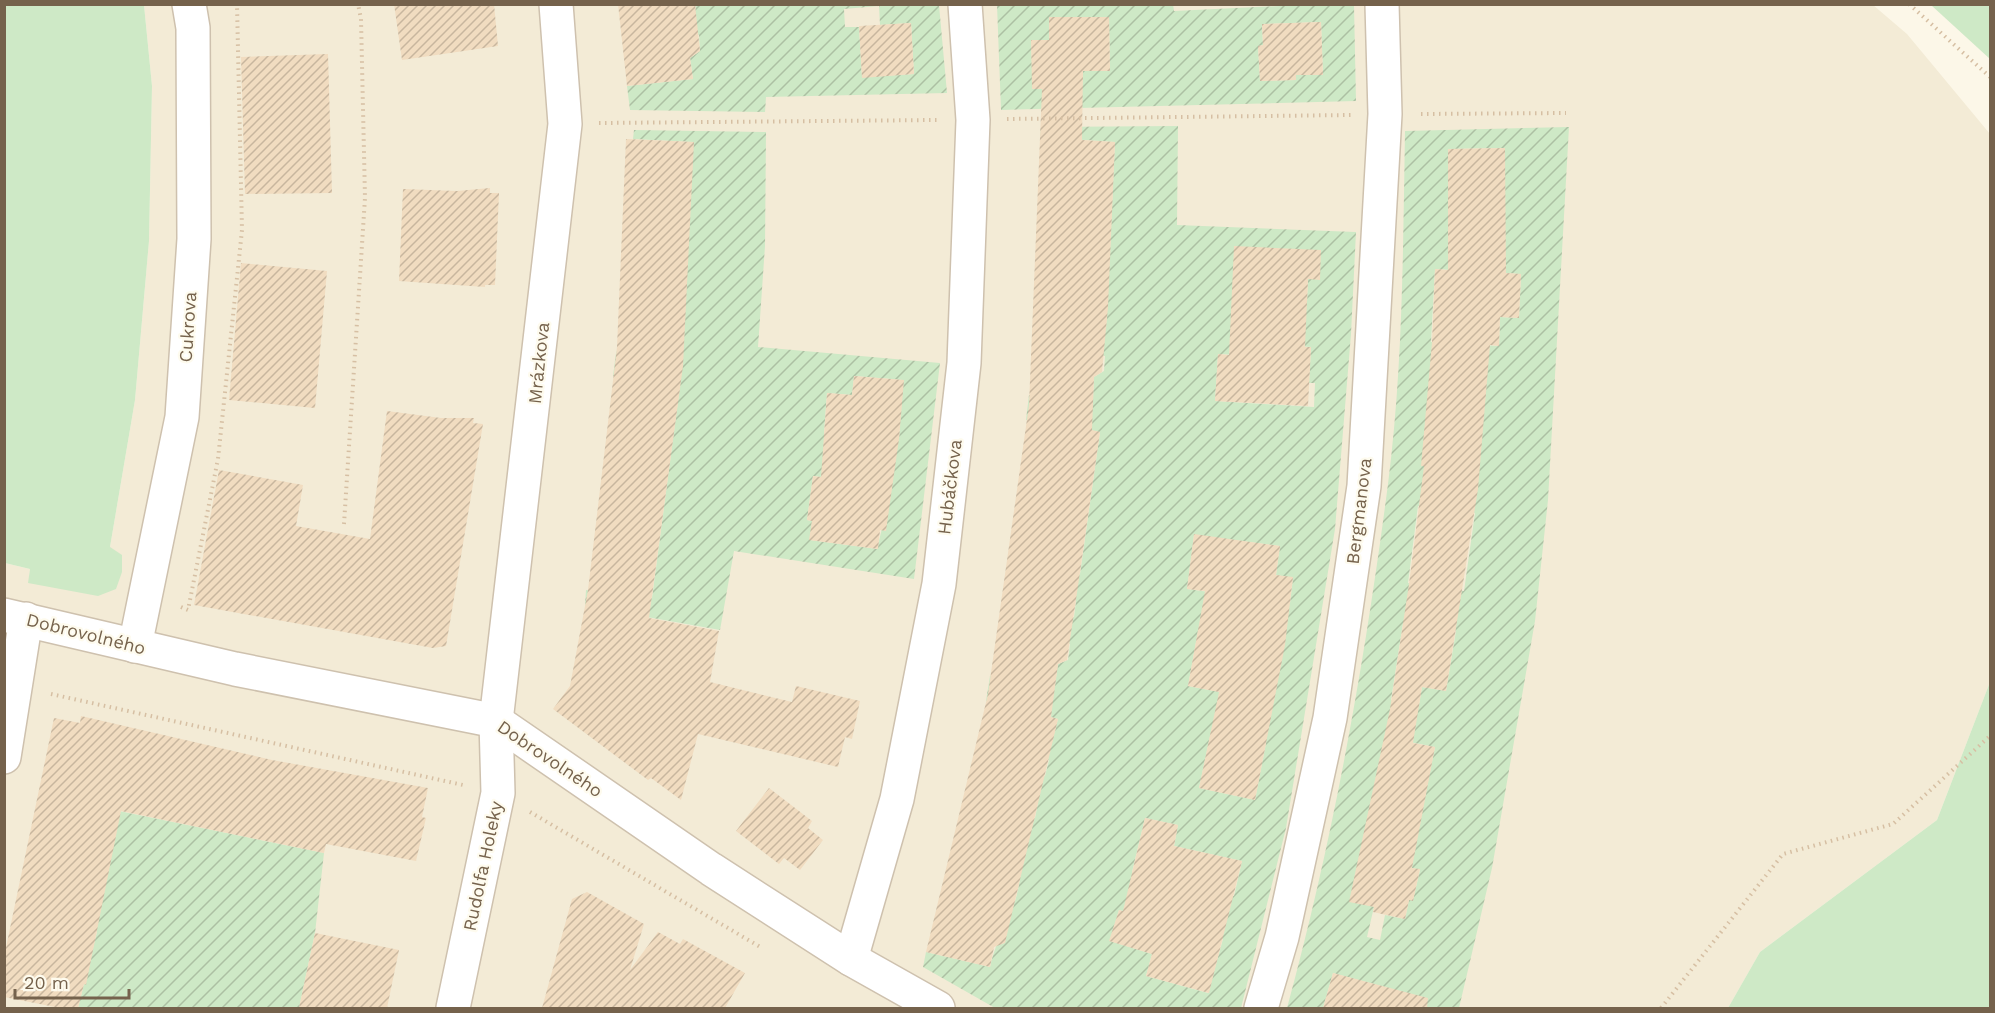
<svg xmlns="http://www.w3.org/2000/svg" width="1995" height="1013" viewBox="0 0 1995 1013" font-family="'Work Sans',sans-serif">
	<defs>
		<pattern id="garden-furrows" width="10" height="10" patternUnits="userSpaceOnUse" patternTransform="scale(1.5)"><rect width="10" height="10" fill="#cee9c6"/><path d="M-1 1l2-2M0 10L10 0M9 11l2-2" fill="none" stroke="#acc0a3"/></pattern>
		<pattern id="building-hatch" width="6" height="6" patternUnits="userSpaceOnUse" patternTransform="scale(1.5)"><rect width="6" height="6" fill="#f1dcc0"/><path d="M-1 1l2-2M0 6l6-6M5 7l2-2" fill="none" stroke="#c8b69e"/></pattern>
	</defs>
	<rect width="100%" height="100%" fill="#fcf7e8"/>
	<!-- residential -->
	<path fill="#f3ebd6" d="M144,5H1873L1907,34L1990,134V682L1937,820L1760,952L1728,1008H5V563L30,569L29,583L110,547L135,400L149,241L152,86Z"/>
	<!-- grass -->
	<g fill="#cee9c6">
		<path d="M5,4L144,5L152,86L149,241L135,400L110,547L122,555V572L116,589L98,596L28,583L30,569L5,563Z"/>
		<path d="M1931,5H1990V59Z"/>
		<path d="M1990,682V1008H1728L1760,952L1937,820Z"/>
	</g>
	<!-- garden -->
	<g fill="url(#garden-furrows)" fill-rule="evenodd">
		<path d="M1173,4L1174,11L1299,5H1354L1356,101L1001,110L997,5ZM1049,17H1109L1110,71H1083L1082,89H1033L1031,40H1049ZM1321,22L1323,74L1296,75L1295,80L1260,81L1258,46L1263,45L1262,24Z"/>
		<path d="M695,5H939L947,93L766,97L765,112L630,110L627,86L693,79L690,58L700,51L699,35H688L686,15L696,8ZM879,6L880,25L911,23L914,74L862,77L859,27H845L844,9Z"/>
		<path d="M1178,126L1177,225L1356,232L1351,334L1335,529L1286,828L1241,1008H995L923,967L926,952L990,967C995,943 1007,924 1015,901C1023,877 1022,847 1024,821L1035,818L1038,803L1033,780L1045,776L1049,760L1039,758L1054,734L1058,719L986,701L990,676L1055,685L1058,664L1068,660L1070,644L1060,643L1063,621L1074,617L1076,601L1066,600L1070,578L1080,574L1100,432L1026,420L1029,395L1093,398L1094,377L1104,371L1105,356L1095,355L1096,334L1106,328L1107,313L1115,142L1040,137L1041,127ZM1234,246L1320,279H1308L1307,302ZM1252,343L1311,347L1309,383H1315L1314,407L1215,401L1218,354L1251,356ZM1194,535L1280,546L1276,575L1293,578L1290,603L1187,589ZM1198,631L1284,646L1273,702L1188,686ZM1211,732L1266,743L1255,800L1199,788ZM1145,818L1178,825L1174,846L1242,861L1234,896L1132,872ZM1119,910L1223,939L1208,993L1146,976L1152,954L1110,941Z"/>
		<path d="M1569,127L1548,500L1535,621L1492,868L1459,1008H1390L1395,990L1333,973L1323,1008H1287C1334,836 1365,661 1388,484C1403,367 1403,248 1405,131ZM1505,148V227L1448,228V149ZM1435,269L1521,274L1519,318L1500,317L1499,346L1431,342ZM1418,506L1475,513L1464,591L1408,583ZM1403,623L1456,631L1446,691L1422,687L1419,705L1391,700ZM1384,737L1435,747L1419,827ZM1360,856L1420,870L1413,900H1409L1405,919L1385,915L1380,940L1367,937L1374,907Z"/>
		<path d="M634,130L766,132L765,246L758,347L940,363L914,579L734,551L720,630L585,606L586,590L652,598L680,386L613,376L616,353L693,142L633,139ZM854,376L903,380L899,438L824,433L827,393L852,395ZM813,476L892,487L877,549L810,540L812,521L807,520Z"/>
		<path d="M119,811L324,853L315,933L299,1008H78L97,932L94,930Z"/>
	</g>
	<!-- building -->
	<g fill="url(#building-hatch)">
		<path d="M394,4H494L498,46L402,60Z"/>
		<path d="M618,4H695L700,51L690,58L693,79L627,86Z"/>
		<path d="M1049,17H1109L1110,71H1083L1082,140L1115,142L1108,307L1102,372L1094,377L1092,430L1100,432L1078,586L1067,660L1058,664L1051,717L1058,719L1005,943L994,947L990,967L926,952L988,694L1029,405L1042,89H1032L1031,40H1049Z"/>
		<path d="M1321,22L1323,75H1296V80L1260,81L1258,46L1263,45L1262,24Z"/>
		<path d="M911,23L914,74L862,78L859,26Z"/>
		<path d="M328,54L332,193L245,194L241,57Z"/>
		<path d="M626,139L694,142L683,366L649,618L719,631L710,682L792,702L796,686L860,701L852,739L845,737L838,767L698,734L681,800L651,778L648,780L553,709L570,686L588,590L617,347Z"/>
		<path d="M1505,148L1506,273L1521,274L1519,318L1500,317L1499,346L1490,345L1478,489L1446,691L1422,687L1413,743L1435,747L1412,868L1420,869L1413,901L1409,900L1405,919L1373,912L1374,907L1349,902L1390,709L1409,584L1424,466H1421L1432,342L1435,269L1448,270V149Z"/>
		<path d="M490,188V193H499L495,285H485V287L399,281L403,189L457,191Z"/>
		<path d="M1234,246L1321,250L1320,280L1308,279L1305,347H1311L1308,406L1215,401L1218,354L1229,355Z"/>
		<path d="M241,263L327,271L315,408L229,400Z"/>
		<path d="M854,376L904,380L899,439L886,531L880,530L878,549L809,540L812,521L807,520L813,476L821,477L827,393L852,395Z"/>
		<path d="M387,411L441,418H474L473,423L483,424L446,646L433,648L194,605L219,470L303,485L296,526L370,539Z"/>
		<path d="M1194,534L1280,546L1276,575L1293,577L1285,645L1255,800L1199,788L1219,692L1188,686L1205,591L1187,589Z"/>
		<path d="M81,716L272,760L428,788L422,817L426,818L416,861L326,844L324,853L121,811L86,985L84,984L78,1008H60L4,997V957L54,718L80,723Z"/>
		<path d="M769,788L812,821L808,828L823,840L800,870L784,858L779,864L736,831Z"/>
		<path d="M1145,818L1178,825L1174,846L1242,861L1209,993L1146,976L1152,954L1109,941L1119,910L1123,911Z"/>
		<path d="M587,892L644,924L630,970L658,932L680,944L683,939L745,973L725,1008H542L572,899Z"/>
		<path d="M315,933L399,950L387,1008H299Z"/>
		<path d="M1333,973L1428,998L1427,1008H1323Z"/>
	</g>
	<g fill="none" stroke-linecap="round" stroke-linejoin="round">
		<defs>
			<g id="street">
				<path d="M4,615L235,669L496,721L711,869L851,959L938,1008"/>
				<path d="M135,646L182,417L194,239L193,28L189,4"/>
				<path d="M4,757L26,619"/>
				<path d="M851,959L897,799L939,584L964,363L973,120L965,4"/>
				<path d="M453,1008L498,793L496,721L565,124L556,4"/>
				<path d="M1261,1008L1282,937L1330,718L1364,486L1385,114L1382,4"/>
			</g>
		</defs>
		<!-- street casing -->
		<use href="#street" stroke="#cec1ae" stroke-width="36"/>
		<!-- path -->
		<g stroke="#d6bfa3" stroke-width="4" stroke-dasharray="1.5 4.5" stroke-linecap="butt">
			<path d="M1909,4L1990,77"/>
			<path d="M1421,114L1566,113"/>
			<path d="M1007,119L1351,115"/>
			<path d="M599,123L937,120"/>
			<path d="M344,524L365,198L361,19L358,4"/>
			<path d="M181,607L188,610L218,459L242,230L237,4"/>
			<path d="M51,694L463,785"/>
			<path d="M530,812L762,948"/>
			<path d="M1661,1008L1783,854L1893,824L1990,736"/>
		</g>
		<!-- street -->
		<use href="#street" stroke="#fff" stroke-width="33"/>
	</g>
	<g text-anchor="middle" stroke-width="4.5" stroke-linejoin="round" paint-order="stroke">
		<!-- street labels -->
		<g font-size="18" fill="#75624c" stroke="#fefbee">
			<text transform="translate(188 327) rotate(-86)" y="6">Cukrova</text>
			<text transform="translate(539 363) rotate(-84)" y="6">Mrázkova</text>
			<text transform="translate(950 487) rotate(-83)" y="6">Hubáčkova</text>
			<text transform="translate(1359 511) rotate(-83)" y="6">Bergmanova</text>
			<text transform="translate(86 634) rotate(14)" y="6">Dobrovolného</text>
			<text transform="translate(550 759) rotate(34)" y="6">Dobrovolného</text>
			<text transform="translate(483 866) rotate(-78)" y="6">Rudolfa Holeky</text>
		</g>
	</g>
	<!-- border -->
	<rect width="1995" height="1013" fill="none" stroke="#75624c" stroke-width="12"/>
	<!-- scale -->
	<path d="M15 989v9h114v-9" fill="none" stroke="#75624c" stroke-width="3"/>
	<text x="24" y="989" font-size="18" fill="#75624c" stroke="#fefbee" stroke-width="4.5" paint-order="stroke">20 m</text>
</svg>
